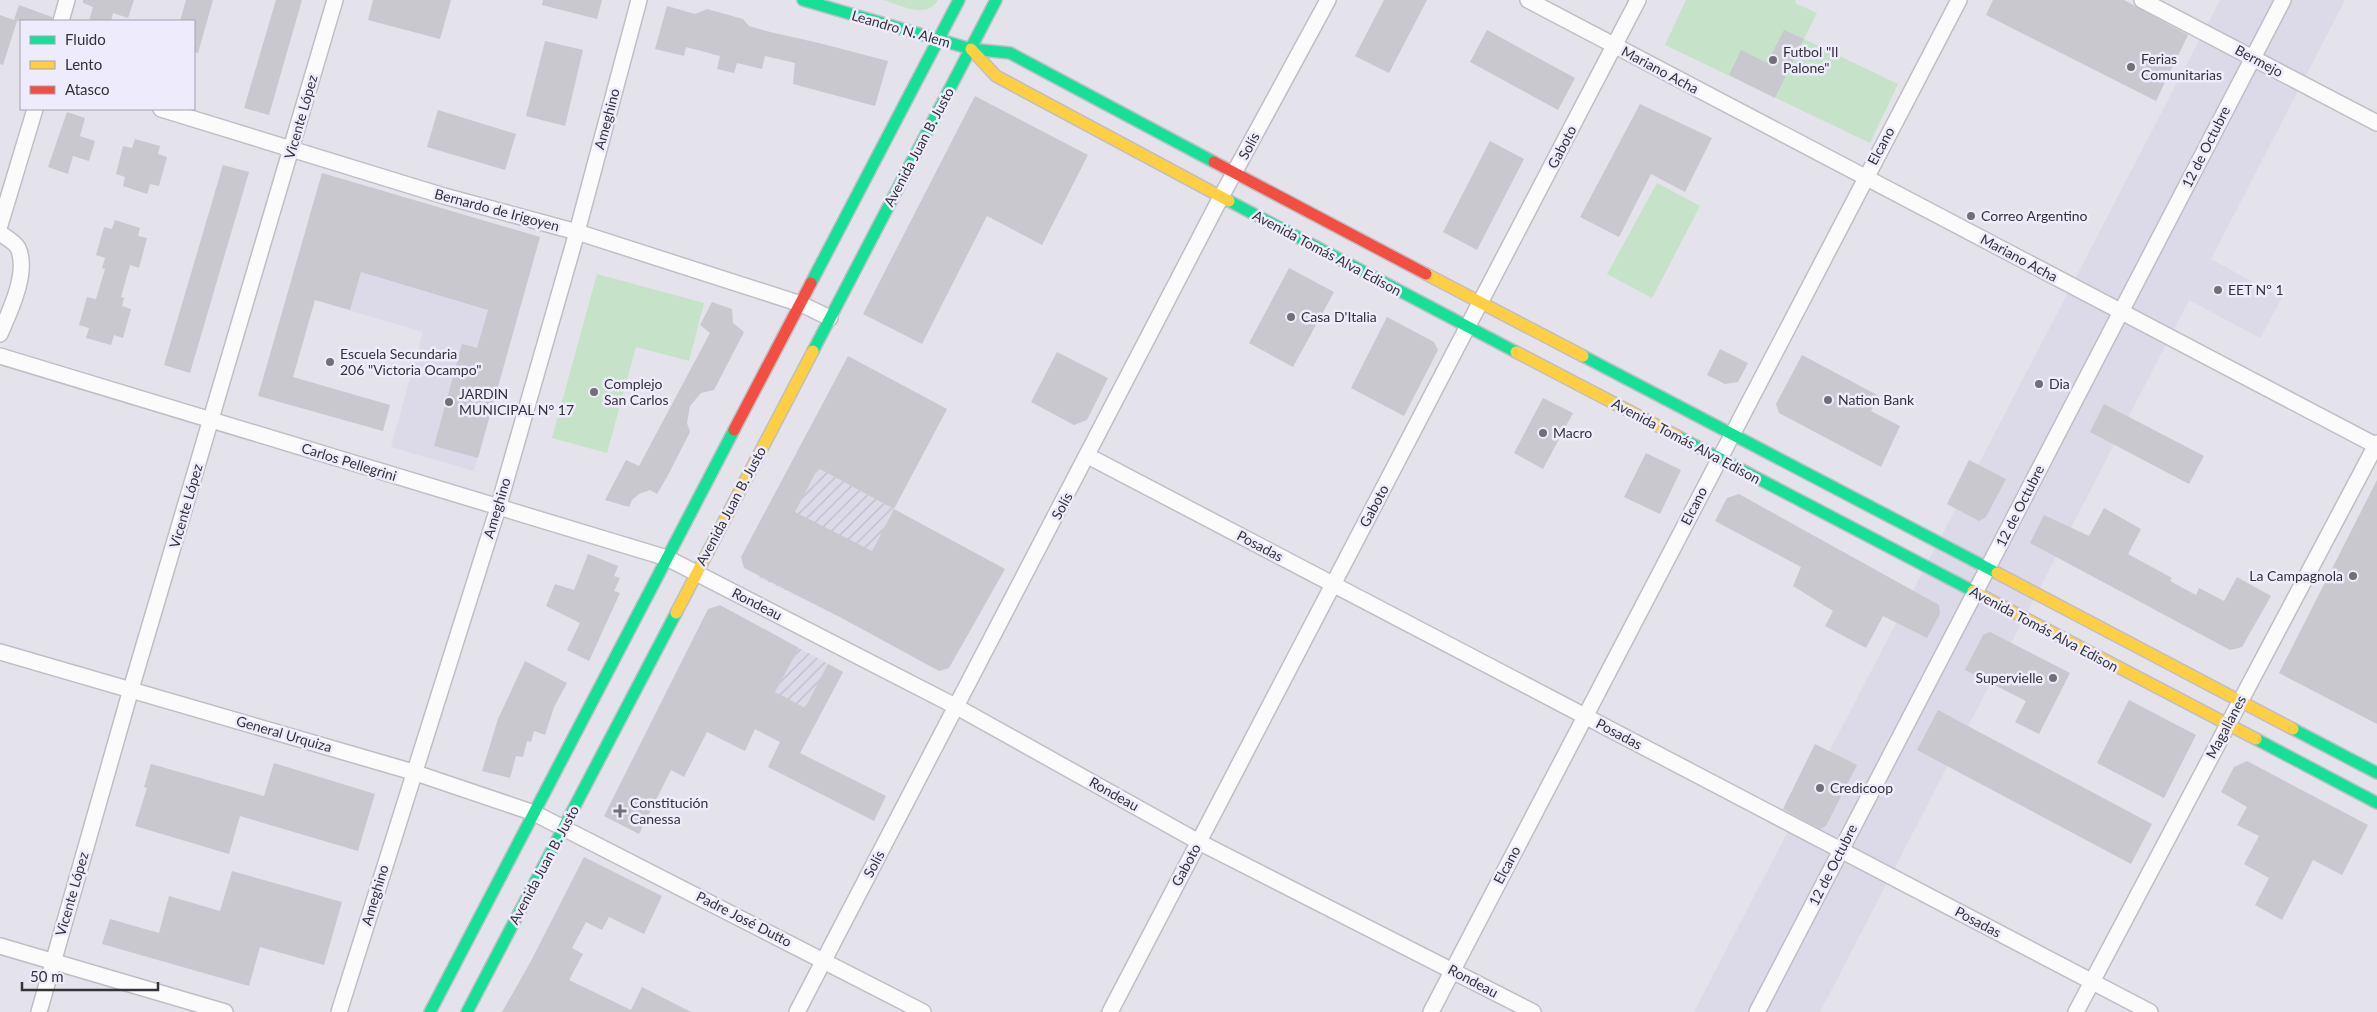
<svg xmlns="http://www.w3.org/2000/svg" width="2377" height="1012" viewBox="0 0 2377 1012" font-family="Lato,sans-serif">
	<defs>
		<pattern id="industrial-furrows" width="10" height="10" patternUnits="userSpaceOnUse" patternTransform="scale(1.25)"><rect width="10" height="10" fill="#dcd9e9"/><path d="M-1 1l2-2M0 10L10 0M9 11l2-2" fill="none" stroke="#bdbbc9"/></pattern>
	</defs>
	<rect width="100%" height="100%" fill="#e4e2ea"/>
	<!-- built -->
	<g fill="#dcd9e9">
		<path d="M2220,0H2345L2211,259L2282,298L2260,338L2189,300L1820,1012H1694Z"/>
		<path d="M322,173L540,237L474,471L391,447L423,332L288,292Z"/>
	</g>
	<!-- industrial -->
	<g fill="url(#industrial-furrows)">
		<path d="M818,468L894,509L838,616L759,577Z"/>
		<path d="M799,648L843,672L819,715L780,742L755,729Z"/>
	</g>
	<!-- green -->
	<g fill="#c6e3ca">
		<path d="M883,0H938C926,20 901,5 883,0Z"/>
		<path d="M1686,0H1796L1795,3L1817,13L1804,39L1898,84L1870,143L1665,45Z"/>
		<path d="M1657,183L1700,206L1652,298L1607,274Z"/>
		<path d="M597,274L704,303L689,361L636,347L607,453L552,438Z"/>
	</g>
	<!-- building -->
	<g fill="#c9c8ce" fill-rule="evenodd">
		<path d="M83,0H134L128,18L113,13L111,21H89L93,7L83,3Z"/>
		<path d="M186,0H213L198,53L194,52V21H180Z"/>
		<path d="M276,0H302L269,115L244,108Z"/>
		<path d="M373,0H451L440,39L368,20Z"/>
		<path d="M543,0H602L597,19L542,5Z"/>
		<path d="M1384,0H1427L1389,73L1355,56Z"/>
		<path d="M1993,0H2124L2188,35L2156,101L1986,15Z"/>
		<path d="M19,5L52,17V21H17L3,65L0,64V15L14,20Z"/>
		<path d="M667,6L695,14L707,9L743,19L749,26L770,32L819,43L888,61L875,106L793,84L795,63L765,56L762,69L737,63L734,73L717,69L720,56L686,47L684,56L655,49Z"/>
		<path d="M1487,30L1575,78L1558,110L1470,62Z"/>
		<path d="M1784,30L1804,39L1775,98L1729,75L1741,50L1767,63Z"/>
		<path d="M545,41L583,50L565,126L526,116Z"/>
		<path d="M975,96L1088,155L1042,245L987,216L922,344L863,314Z"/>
		<path d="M1640,104L1712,138L1685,192L1651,174L1619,237L1580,217Z"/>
		<path d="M438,110L516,134L505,170L427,147Z"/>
		<path d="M67,112L85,118L80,136L95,141L89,161L73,156L68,174L48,167Z"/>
		<path d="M135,139L160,146L158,154L167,157L159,186L150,184L147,194L123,186L125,177L116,174L123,146L132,148Z"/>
		<path d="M1490,141L1524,159L1477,250L1443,232Z"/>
		<path d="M223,165L249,172L190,373L164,365Z"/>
		<path d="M322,173L540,237L478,458L434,446L462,344L477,348L488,310L361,272L350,310L315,300L293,377L390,405L383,431L258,396Z"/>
		<path d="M115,220L140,228L138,236L147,238L139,268L130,265L121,297L124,298L122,306L131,309L123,338L114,335L111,345L86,338L89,328L79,325L87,297L96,299L105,269L102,268L105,258L96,255L104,227L112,229Z"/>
		<path d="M1289,268L1334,292L1293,367L1249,343Z"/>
		<path d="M712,302L732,309L733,323L744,332L714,390L701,393L690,406L687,423L690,432L667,477L657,494L650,490L639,494L632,500L629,507L605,500L626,460L639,466L710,333L700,325Z"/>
		<path d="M1387,317L1434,342L1438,350L1404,416L1351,388Z"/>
		<path d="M1720,349L1748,363L1738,382L1725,384L1707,375Z"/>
		<path d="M1057,352L1108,378L1087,420L1074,425L1031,402Z"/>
		<path d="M1802,355L1879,396L1871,411L1900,426L1881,467L1779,413L1776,404Z"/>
		<path d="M848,356L947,409L894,509L1005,569L949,668L939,671L838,616L744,568L741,557ZM818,468L894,509L872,551L795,512Z"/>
		<path d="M1543,398L1573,413L1543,469L1514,453Z"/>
		<path d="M2104,404L2204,456L2189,484L2090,432Z"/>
		<path d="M1646,453L1681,470L1660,514L1624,497Z"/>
		<path d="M1969,460L2006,479L1986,517L1979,521L1947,504Z"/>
		<path d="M2377,480V724L2279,673Z"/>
		<path d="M1739,494L1939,605L1940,614L1927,638L1883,616L1866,648L1825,626L1833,611L1793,586L1801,567L1715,521L1727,498Z"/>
		<path d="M2104,508L2141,529L2128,554L2172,578L2170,581L2196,595L2199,588L2224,601L2237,577L2271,596L2242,647L2230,650L2030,543L2044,515L2089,536Z"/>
		<path d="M588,554L618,566L614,576L620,578L614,591L620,593L589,661L567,650L580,623L546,606L555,584L574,590Z"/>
		<path d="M720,605L799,648L775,692L805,708L828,664L843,672L800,753L886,796L874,821L768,767L780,742L755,729L745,751L707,732L684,777L671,770L639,834L604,816L708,609Z"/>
		<path d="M1990,632L2070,673L2039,734L2015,722L2026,701L1965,670L1983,635Z"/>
		<path d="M525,661L567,683L554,707L545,735L534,731L531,742L527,741L523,757L516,756L510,778L482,771L498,719Z"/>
		<path d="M2129,700L2196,735L2164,798L2097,763Z"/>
		<path d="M1938,710L2152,824L2131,864L1917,750Z"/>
		<path d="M1815,744L1857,765L1826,826L1820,829L1783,809Z"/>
		<path d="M2247,761L2368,825L2342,875L2313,860L2282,920L2255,905L2269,878L2244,864L2259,836L2237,825L2247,807L2221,792L2234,767Z"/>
		<path d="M274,763L375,794L358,851L240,816L229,854L135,826L147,788L144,787L151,764L264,796Z"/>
		<path d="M584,857L662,896L644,934L609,917L602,930L586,922L572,948L583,954L569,980L631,1010L642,987L691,1012H502L531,961Z"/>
		<path d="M232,871L342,902L324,965L260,947L249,986L102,944L110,919L159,933L169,896L220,911Z"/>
	</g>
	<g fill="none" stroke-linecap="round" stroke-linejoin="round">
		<defs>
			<g id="street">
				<path d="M1528,0L2377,446"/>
				<path d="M2142,0L2377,123"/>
				<path d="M61,21L67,0"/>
				<path d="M161,109L444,196L577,232L801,304L830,318"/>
				<path d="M0,225L35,109"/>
				<path d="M0,233C5,237 15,242 18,248C29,272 10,311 0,334"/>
				<path d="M0,356L667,558L957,707L1199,842L1533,1012"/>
				<path d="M1088,456L2150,1012"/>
				<path d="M0,652L413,772L534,813L923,1012"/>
				<path d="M0,946L225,1012"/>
				<path d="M39,1012L131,689L335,0"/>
				<path d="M339,1012L498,508L577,232L639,0"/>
				<path d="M797,1012L1221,197L1328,0"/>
				<path d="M1110,1012L1638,0"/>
				<path d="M1431,1012L1959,0"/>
				<path d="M1757,1012L2283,0"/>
				<path d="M2076,1012L2377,443"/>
			</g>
			<g id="fast">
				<path d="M803,0L971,49L1010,53L1214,162"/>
				<path d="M1229,201L1516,352"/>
				<path d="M811,283L959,0"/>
				<path d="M813,351L996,0"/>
				<path d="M1583,356L1997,573"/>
				<path d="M1677,436L1973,591"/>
				<path d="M2293,729L2377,773"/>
				<path d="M2256,739L2377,803"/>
				<path d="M430,1012L734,430"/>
				<path d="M467,1012L676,613"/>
			</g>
			<g id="slow">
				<path d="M971,49L996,76L1229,201"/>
				<path d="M1426,274L1583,356"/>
				<path d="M1516,352L1677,436"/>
				<path d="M1997,573L2293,729"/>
				<path d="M1973,591L2256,739"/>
				<path d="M676,613L813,351"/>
			</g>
			<g id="jam">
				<path d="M1214,162L1426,274"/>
				<path d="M734,430L811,283"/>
			</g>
		</defs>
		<!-- street casing -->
		<use href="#street" stroke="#c0bec5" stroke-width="18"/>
		<!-- fast casing -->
		<use href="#fast" stroke="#c0bec5" stroke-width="14"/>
		<!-- slow casing -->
		<use href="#slow" stroke="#c0bec5" stroke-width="14"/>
		<!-- jam casing -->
		<use href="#jam" stroke="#c0bec5" stroke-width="14"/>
		<!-- street -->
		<use href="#street" stroke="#fbfbfc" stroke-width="15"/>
		<!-- fast -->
		<use href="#fast" stroke="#16e098" stroke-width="11"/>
		<!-- slow -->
		<use href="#slow" stroke="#ffcf43" stroke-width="11"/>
		<!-- jam -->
		<use href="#jam" stroke="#f24e42" stroke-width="11"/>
	</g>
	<!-- markers -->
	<g fill="#727077" stroke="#eeecfc" stroke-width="2">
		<circle cx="1773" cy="60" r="5"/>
		<circle cx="2131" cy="67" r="5"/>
		<circle cx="1971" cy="216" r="5"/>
		<circle cx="2218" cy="290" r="5"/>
		<circle cx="1291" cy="317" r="5"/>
		<circle cx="330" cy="362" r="5"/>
		<circle cx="2039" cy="384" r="5"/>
		<circle cx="594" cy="392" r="5"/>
		<circle cx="1828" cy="400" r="5"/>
		<circle cx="449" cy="402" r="5"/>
		<circle cx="1543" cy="433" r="5"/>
		<circle cx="2353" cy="576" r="5"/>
		<circle cx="2053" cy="678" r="5"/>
		<circle cx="1820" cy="788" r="5"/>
		<path d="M617.5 803.5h5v5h5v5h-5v5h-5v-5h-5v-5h5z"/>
	</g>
	<g text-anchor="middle" stroke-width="5" stroke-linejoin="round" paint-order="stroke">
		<!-- street labels -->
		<g font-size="14" fill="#343339" stroke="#eeecfc">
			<text transform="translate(901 29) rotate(16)" y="5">Leandro N. Alem</text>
			<text transform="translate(2259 61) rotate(28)" y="5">Bermejo</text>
			<text transform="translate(1660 70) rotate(28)" y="5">Mariano Acha</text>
			<text transform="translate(301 117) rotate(-74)" y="5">Vicente López</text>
			<text transform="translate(607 119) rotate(-75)" y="5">Ameghino</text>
			<text transform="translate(1249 146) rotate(-62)" y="5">Solís</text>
			<text transform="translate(1881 146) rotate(-62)" y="5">Elcano</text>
			<text transform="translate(919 147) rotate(-62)" y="5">Avenida Juan B. Justo</text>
			<text transform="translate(1562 147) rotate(-63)" y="5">Gaboto</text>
			<text transform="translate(2206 147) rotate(-63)" y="5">12 de Octubre</text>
			<text transform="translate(497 210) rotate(15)" y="5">Bernardo de Irigoyen</text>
			<text transform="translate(1327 253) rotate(28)" y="5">Avenida Tomás Alva Edison</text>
			<text transform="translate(2019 258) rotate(28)" y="5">Mariano Acha</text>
			<text transform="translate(1686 441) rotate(28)" y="5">Avenida Tomás Alva Edison</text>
			<text transform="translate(349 462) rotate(17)" y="5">Carlos Pellegrini</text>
			<text transform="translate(186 506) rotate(-74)" y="5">Vicente López</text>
			<text transform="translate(731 506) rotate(-62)" y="5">Avenida Juan B. Justo</text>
			<text transform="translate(1062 506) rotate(-62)" y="5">Solís</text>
			<text transform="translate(1374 506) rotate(-62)" y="5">Gaboto</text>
			<text transform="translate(1694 506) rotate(-63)" y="5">Elcano</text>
			<text transform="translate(2020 506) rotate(-63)" y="5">12 de Octubre</text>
			<text transform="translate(497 508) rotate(-73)" y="5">Ameghino</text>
			<text transform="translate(1260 546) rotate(28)" y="5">Posadas</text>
			<text transform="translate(757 604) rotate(27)" y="5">Rondeau</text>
			<text transform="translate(2044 629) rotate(28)" y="5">Avenida Tomás Alva Edison</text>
			<text transform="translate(2226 727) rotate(-62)" y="5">Magallanes</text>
			<text transform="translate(284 734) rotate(16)" y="5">General Urquiza</text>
			<text transform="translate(1619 734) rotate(28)" y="5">Posadas</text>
			<text transform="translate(1114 794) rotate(29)" y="5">Rondeau</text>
			<text transform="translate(874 864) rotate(-62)" y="5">Solís</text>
			<text transform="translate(544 865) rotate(-62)" y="5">Avenida Juan B. Justo</text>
			<text transform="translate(1186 865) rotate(-62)" y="5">Gaboto</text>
			<text transform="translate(1507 865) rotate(-62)" y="5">Elcano</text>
			<text transform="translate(1833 865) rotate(-63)" y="5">12 de Octubre</text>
			<text transform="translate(72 894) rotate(-74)" y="5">Vicente López</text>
			<text transform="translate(375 895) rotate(-73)" y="5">Ameghino</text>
			<text transform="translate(744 919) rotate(27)" y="5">Padre José Dutto</text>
			<text transform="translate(1978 922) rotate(28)" y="5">Posadas</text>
			<text transform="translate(1473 981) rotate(28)" y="5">Rondeau</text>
		</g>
		<!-- poi labels -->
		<g font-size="14" fill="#343339" stroke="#eeecfc" text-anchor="start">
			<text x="1783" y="57">Futbol "Il<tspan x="1783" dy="16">Palone"</tspan></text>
			<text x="2141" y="64">Ferias<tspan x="2141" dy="16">Comunitarias</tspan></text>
			<text x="1981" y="221">Correo Argentino</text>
			<text x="2228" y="295">EET Nº 1</text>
			<text x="1301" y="322">Casa D'Italia</text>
			<text x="340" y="359">Escuela Secundaria<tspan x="340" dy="16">206 "Victoria Ocampo"</tspan></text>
			<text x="604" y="389">Complejo<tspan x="604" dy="16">San Carlos</tspan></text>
			<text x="2049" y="389">Dia</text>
			<text x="459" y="399">JARDIN<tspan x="459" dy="16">MUNICIPAL N° 17</tspan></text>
			<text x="1838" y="405">Nation Bank</text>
			<text x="1553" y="438">Macro</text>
			<text x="2343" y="581" text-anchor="end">La Campagnola</text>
			<text x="2043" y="683" text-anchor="end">Supervielle</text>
			<text x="1830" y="793">Credicoop</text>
			<text x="630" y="808">Constitución<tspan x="630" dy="16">Canessa</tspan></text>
		</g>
	</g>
	<!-- legend -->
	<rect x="20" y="20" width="175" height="90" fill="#eeecfc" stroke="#a4a2ae"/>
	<rect x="30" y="36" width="25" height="8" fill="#16e098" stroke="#a4a2ae"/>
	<text x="65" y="45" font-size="15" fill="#343339">Fluido</text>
	<rect x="30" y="61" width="25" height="8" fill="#ffcf43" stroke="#a4a2ae"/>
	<text x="65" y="70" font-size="15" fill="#343339">Lento</text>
	<rect x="30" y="86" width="25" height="8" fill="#f24e42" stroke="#a4a2ae"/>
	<text x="65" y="95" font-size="15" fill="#343339">Atasco</text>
	<!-- scale -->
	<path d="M22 982v8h136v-8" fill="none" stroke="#343339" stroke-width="2.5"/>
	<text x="30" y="982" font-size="15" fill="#343339" stroke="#eeecfc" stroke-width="4" paint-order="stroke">50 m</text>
</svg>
